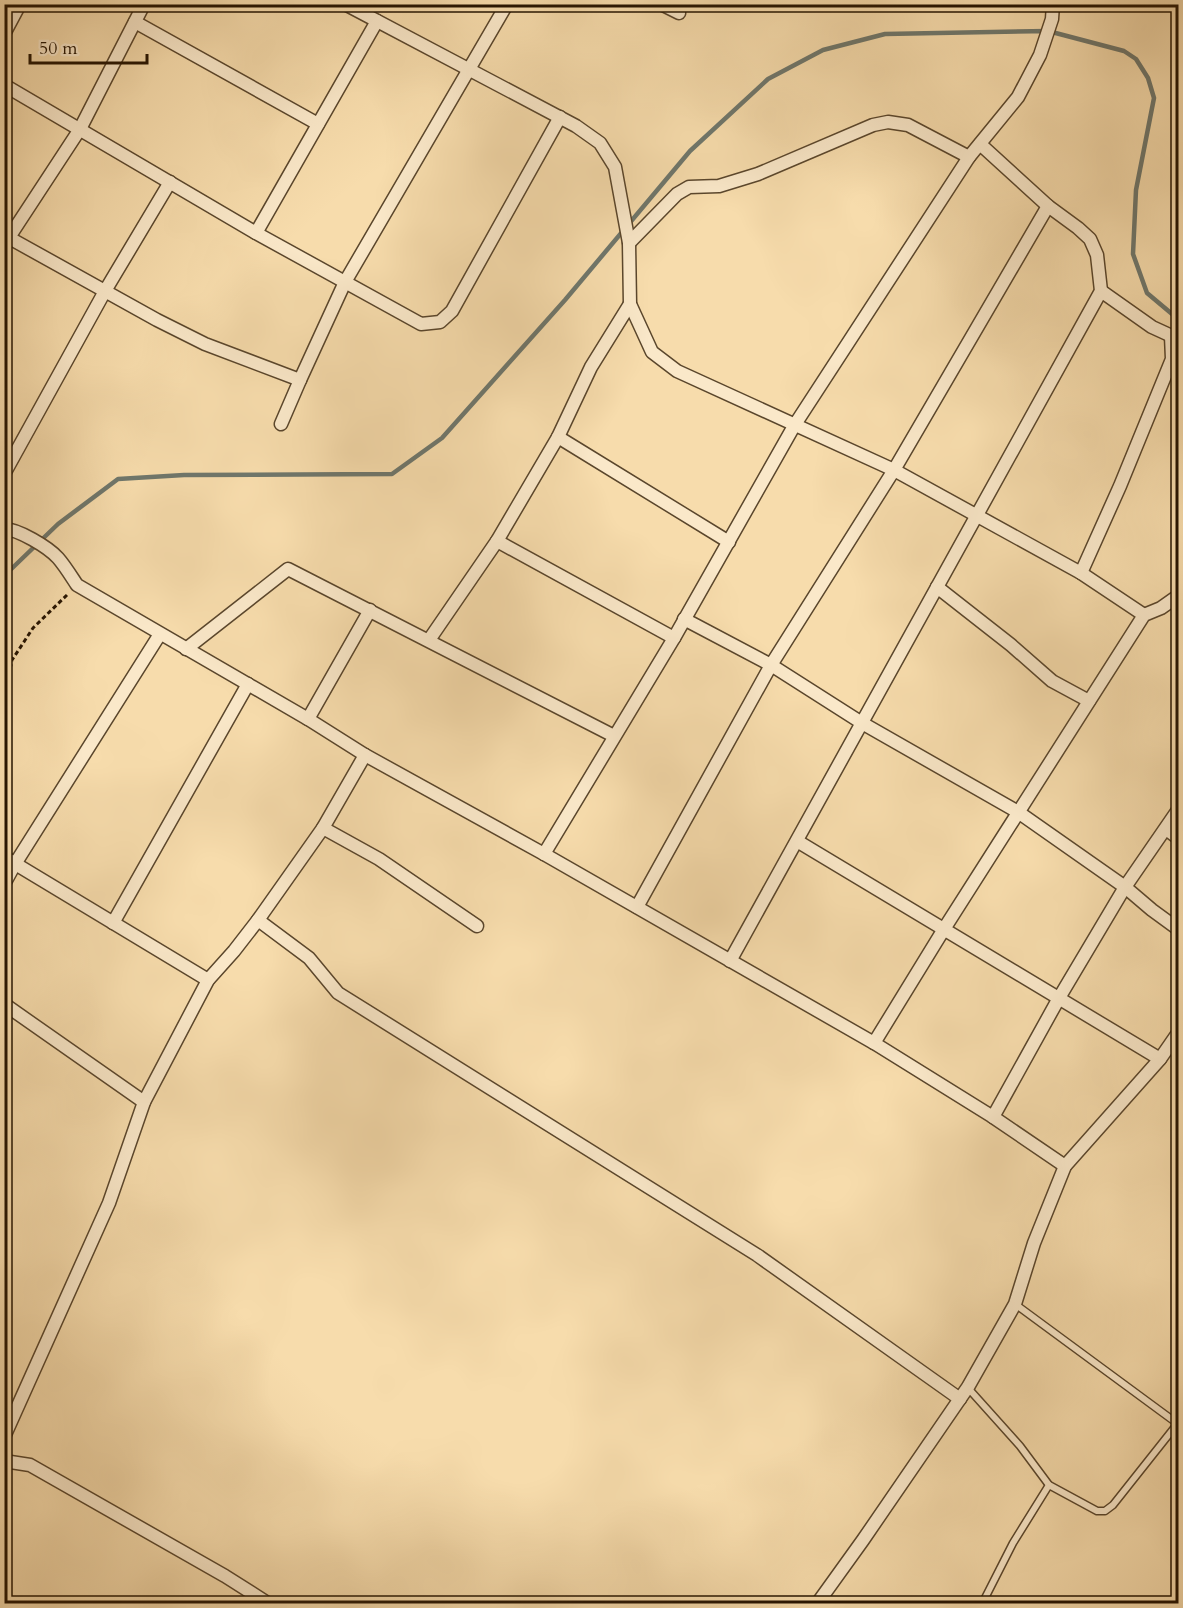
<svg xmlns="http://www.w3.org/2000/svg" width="1183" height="1608" viewBox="0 0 1183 1608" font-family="Cardo,serif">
	<rect width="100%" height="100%" fill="#f7dcac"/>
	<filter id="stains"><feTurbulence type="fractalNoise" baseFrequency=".00333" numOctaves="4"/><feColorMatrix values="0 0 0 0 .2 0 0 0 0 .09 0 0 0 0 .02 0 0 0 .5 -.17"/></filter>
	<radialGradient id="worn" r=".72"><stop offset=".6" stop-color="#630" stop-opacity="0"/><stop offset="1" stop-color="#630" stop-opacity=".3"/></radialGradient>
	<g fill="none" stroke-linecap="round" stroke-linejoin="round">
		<!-- stream -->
		<path stroke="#6f776c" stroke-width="4.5" d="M4,576L58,524L118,479L184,475L392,474L442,438L565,300L690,151L768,79L823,50L885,34L1048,31L1124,51L1136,59L1148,78L1154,98L1136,190L1133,254L1147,293L1178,319"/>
		<defs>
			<g id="service">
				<path d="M1015,1304L1178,1424"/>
				<path d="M968,1388L1020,1446L1049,1485L1097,1511H1105L1113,1505L1178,1423"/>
				<path d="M982,1604L1013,1543L1049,1485"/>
			</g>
			<g id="minor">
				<path d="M345,4L576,126L600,143L615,167L629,243L630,304L652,352L677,371L894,470L1081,573L1144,615"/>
				<path d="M661,4L679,13"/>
				<path d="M135,22L318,124"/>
				<path d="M4,34L20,4"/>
				<path d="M4,85L256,233L421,324L440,322L452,311L560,117"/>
				<path d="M256,233L377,21"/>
				<path d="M4,235L157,320L205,344L300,380"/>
				<path d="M629,243L677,194L689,187L719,186L758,174L873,125L888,122L908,125L969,157"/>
				<path d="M4,245L80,129L144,4"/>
				<path d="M1101,291L1152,327L1176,338"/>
				<path d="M281,424L300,380L345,282L507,4"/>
				<path d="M558,437L729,542"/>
				<path d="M4,474L105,291L170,182"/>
				<path d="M4,529C18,529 48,547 58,558C65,566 71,576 77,585L308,719L365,755L544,854L874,1043L993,1117L1065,1166"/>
				<path d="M497,541L674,638"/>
				<path d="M1081,573L1120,486L1172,359L1171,336"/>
				<path d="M937,587L1011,645L1052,681L1089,701"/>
				<path d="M684,619L771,665L862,723L1018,812L1125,887L1152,910L1178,929"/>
				<path d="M429,640L497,541L558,437L591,367L630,304"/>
				<path d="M186,649L288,569L614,736"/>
				<path d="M308,719L370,610"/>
				<path d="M323,828L379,859L477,926"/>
				<path d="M1166,829L1178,838"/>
				<path d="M797,841L1160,1059"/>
				<path d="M544,854L674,638L794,426L969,157L1018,97L1040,55L1052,19L1053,4"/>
				<path d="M4,857L208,980"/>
				<path d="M4,884L15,864L160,634"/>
				<path d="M637,907L771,665L894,470L1048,206"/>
				<path d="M258,920L309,958L338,993L757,1255L960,1399"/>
				<path d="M113,923L248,684"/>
				<path d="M730,961L1101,291L1097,255L1090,239L1078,228L1048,206L980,144"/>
				<path d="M4,1004L144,1102"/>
				<path d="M874,1043L944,929L1144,615L1161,608L1178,596"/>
				<path d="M993,1117L1059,998L1125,887L1178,810"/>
				<path d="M4,1437L109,1203L144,1102L208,980L234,951L258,920L323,828L365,755"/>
				<path d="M4,1461L30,1465L225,1576L269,1604"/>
				<path d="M817,1604L863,1540L968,1387L1015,1304L1034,1243L1065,1166L1160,1059L1178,1033"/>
			</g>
		</defs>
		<!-- service casing -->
		<use href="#service" stroke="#5a462c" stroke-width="9"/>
		<!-- minor casing -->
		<use href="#minor" stroke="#5a462c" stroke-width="15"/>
		<!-- path -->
		<path stroke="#261401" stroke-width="3" stroke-dasharray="4.5 3" stroke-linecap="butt" d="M4,698L12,660L33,628L69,593"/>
		<!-- service -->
		<use href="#service" stroke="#fae8c9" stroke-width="6"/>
		<!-- minor -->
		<use href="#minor" stroke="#fae8c9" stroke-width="12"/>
	</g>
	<!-- margin -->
	<rect width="1183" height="1608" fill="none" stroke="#f7dcac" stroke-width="24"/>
	<rect x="6" y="6" width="1171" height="1596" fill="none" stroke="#261401" stroke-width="3"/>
	<rect x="12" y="12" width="1159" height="1584" fill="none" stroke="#261401" stroke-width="1.5"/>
	<!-- scale -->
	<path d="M30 54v9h117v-9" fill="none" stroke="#261401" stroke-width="3"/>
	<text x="39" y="54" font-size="18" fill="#261401" stroke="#fae8c9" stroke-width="4.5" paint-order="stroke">50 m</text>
	<rect width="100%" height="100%" filter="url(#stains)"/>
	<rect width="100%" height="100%" fill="url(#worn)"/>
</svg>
